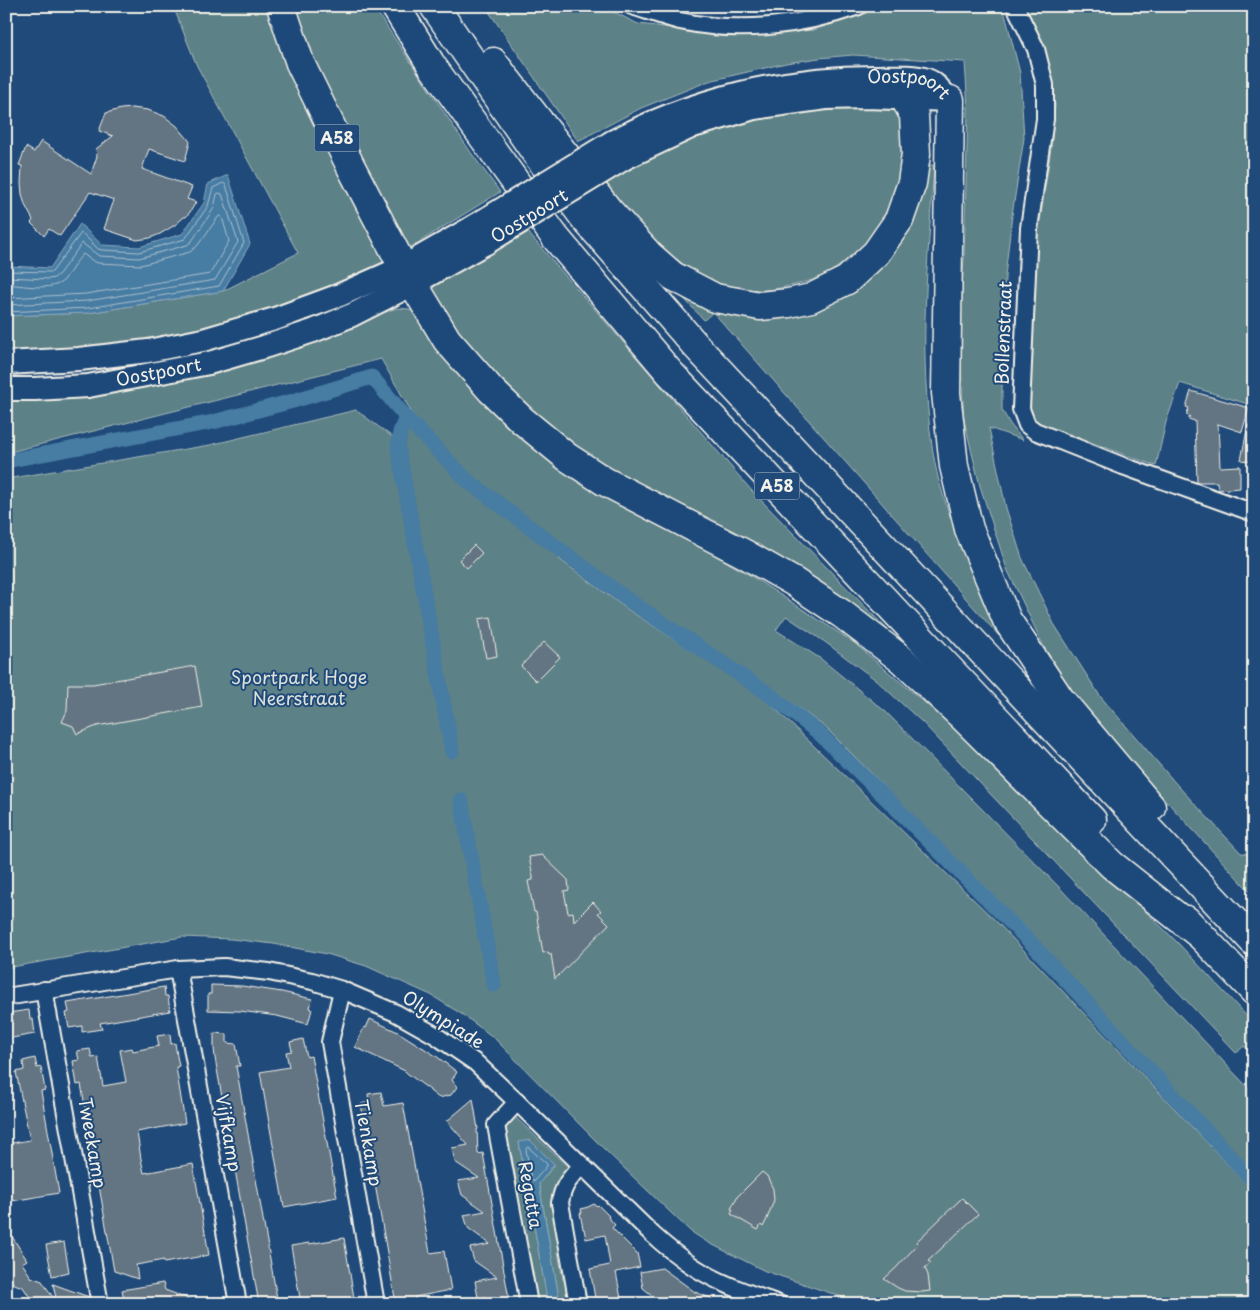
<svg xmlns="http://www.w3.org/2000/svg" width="1260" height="1310" viewBox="0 0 1260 1310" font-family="'Playpen Sans',sans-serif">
	<rect width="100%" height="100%" fill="#1f4a7a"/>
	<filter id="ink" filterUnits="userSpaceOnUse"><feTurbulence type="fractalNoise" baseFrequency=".02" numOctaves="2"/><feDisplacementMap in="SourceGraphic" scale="10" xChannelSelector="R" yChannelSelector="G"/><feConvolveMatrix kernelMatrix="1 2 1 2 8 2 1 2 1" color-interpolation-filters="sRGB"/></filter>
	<g filter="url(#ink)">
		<!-- green -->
		<g fill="#5c8187" stroke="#a8b9b8">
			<path d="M173,6H266L282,50L384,245L383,262L350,280L211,331L141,343L6,354V316L88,313L223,291L298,253L197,66Z"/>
			<path d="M288,6H373L472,154L500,192L403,252Z"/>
			<path d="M485,6H602L638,24L700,31L766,34L813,30L864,14L880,6H1002L1004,10L1020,73L1024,138L1012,215L1005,276L1002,389V410L1010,424L1023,440L989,428L1006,508L1022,558L1054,624L1100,696L1178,786L1241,853L1254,854V896L1086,714L1043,645L1007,569L980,486L964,420L959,329L964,259L968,109L965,62L853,55L819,58L786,63L709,81L641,108L578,141Z"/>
			<path d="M1020,6H1254V406L1180,383L1166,422L1156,466L1036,422L1032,417L1030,408L1028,386L1033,268L1051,148L1055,105L1048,74Z"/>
			<path d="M890,103C894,108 899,113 902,118C908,128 903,149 902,159C896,206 870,250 828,273C815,280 800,284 785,287C764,292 749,290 729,286C724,285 719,284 714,282C684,268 659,247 637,222C624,208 613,192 600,179L680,138L768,113Z"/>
			<path d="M934,165C929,247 920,329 928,410C930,434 933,458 939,481C954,535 977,585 999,636L713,312L704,320L657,270L709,302L837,291L921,166Z"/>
			<path d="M524,225L531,236L752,491L964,708L636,493L497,388L423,286Z"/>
			<path d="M397,308L409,309L419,316L598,487L751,576L853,642L975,745L1178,943L1254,1024V1057L1244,1046L1236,1053L923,723L876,680L825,642L786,616L776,630L821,659L886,712L1058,886L1254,1094V1174L1027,929L826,728L766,684L632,595L461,469L416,420L381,359L6,453V396L338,329Z"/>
			<path d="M356,410L402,444L405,431L409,426L414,427L456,475L564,554L559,559L627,609L762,696L997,922L1254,1192V1304H863L765,1271L707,1242L690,1231L604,1149L493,1037L463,1015L431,995L366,966L327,954L274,944L231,939L182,937L6,968V479L210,445Z"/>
			<path d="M514,1116L569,1168L564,1250L558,1252L563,1280H569L573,1304H560L539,1183L554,1166V1164L519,1142L548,1304H533L530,1292L536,1290L531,1262H526L513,1187L517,1186L512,1156H506L503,1124Z"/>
		</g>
		<!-- water -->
		<g fill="#467ba3" stroke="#8caabf">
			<path d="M228,175L250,244L223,291L88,313L6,316V266L50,268L80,224L102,245L139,247L182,234L204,203L208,184Z"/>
			<path d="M530,1140L554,1164L539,1184L560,1304H548L519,1142Z"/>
		</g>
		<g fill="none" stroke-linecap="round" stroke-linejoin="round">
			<!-- shore -->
			<g stroke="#aec2cc" stroke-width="1">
				<path d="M6,271L52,272L81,233L83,234L98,249L102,250L139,252L185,239L208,206L213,188L223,183L226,185L244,243L219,286L88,308L6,312"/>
				<path d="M6,277L49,279L54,278L59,274L82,243L99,256L139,258L187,245L192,241L214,208L217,194L219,193L222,194L238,242L215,280L87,301L6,305"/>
				<path d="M6,284C21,285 53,292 64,280C71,272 75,262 83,254L93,261L98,263L141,265L190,252L198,245L219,216L222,217L229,241L210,274L86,294L6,298"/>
				<path d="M528,1147L547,1164V1166L534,1181L531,1179L526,1150Z"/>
			</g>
			<!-- canal -->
			<g stroke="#467ba3" stroke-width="15">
				<path d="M406,417L400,432L398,447L452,751"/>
				<path d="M6,461L213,422L293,401L372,377L410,422L469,482L628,600L766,692L819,733L889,801L1032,944L1254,1182"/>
				<path d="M461,800L494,985"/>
			</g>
		</g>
		<!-- building -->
		<g fill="#637583" stroke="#f4f1e8">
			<path d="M132,108L148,110L164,116L177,126L188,139L190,142L185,161L149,149L142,169L192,187L187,199L196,202L190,212L186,217H184L175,225L160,234L150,238L137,240L104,229L114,200L90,192L60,236L49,229L44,236L31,223L33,220L25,205L22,194L21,183L22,166L19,165L26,147L34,152L41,141L91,174L97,156L96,149L113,136L99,131L106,113L121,109Z"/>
			<path d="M1191,391L1249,408L1242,432L1218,424L1220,467L1240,466V488L1218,490L1217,482H1197L1195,421L1188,419L1190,416L1186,415L1189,408L1186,407Z"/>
			<path d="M1248,425H1254V462L1241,460Z"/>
			<path d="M474,545L482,553L467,568L459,560Z"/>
			<path d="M491,617L497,656L486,658L479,619Z"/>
			<path d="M544,642L560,657L536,681L521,666Z"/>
			<path d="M195,666L202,707L97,726L77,734L73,726L62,722L67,711L68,684H93Z"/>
			<path d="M542,855L568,880L569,890L564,891L568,913L573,912L574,921L593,902L601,911L598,913L609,924L555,979L551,954L549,955L548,952L543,953L536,912H534L528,881L533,880V877L529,857Z"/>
			<path d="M211,985L242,986L282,992L312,999L310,1008L312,1009L308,1024L277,1016L240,1011L208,1010V994H211Z"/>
			<path d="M164,987L165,996H168L170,1011L100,1023L102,1029L82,1032V1026L69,1028L66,1013L69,1012L67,1003Z"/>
			<path d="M29,1010L30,1019H33L35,1034L6,1039V1026H8L7,1023H10L8,1013Z"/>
			<path d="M370,1019L398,1032L436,1056L457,1072L452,1080L457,1087L451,1095L439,1098L430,1091V1090L408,1074L405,1071L355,1047L364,1027L366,1028Z"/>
			<path d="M214,1033L227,1034V1043L236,1044L240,1066H236L278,1304H259L215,1058L214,1048Z"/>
			<path d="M170,1034L171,1044L175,1043L177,1056L179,1066L176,1067L185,1123L137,1132L141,1159L144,1173L193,1164L209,1255L164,1263V1260L136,1265L138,1279L114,1271L81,1084L77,1085L73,1061L79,1060L77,1051L90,1049L92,1058L98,1057L103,1086L126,1082L120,1050L132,1048L133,1051L159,1046L157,1036Z"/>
			<path d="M303,1039L307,1057L311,1056L337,1197L284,1207L260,1072L289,1067L286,1052L292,1051L290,1042Z"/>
			<path d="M35,1058L37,1068L41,1067L45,1090L41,1091L59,1193L12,1201L6,1186V1144L30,1140L16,1072L24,1070L23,1061Z"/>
			<path d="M381,1092L384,1106L403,1103L430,1253L444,1251L451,1290L415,1297L416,1304H396L361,1104L369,1102L368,1094Z"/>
			<path d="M473,1099L478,1129H477L478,1154L483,1153L509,1299L488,1303L486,1297L478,1298L475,1281L497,1277L474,1261L470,1248L490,1244L468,1228L464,1215L485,1211L462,1195L458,1181L479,1178L455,1162L452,1148L468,1145L447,1121Z"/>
			<path d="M762,1172L767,1176L773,1189L774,1200L767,1219L763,1227L761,1225L758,1230L731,1214L733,1210L731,1209L737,1197Z"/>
			<path d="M962,1198L978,1214L928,1261L931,1263L925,1268L928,1275L930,1291L922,1292L905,1291L898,1288L884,1279L896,1268L918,1244L916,1242Z"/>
			<path d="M594,1204L597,1206L598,1205L609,1216L608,1217L615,1225L612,1228L637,1253L640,1267L616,1272L622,1304H596L590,1269L610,1265L605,1235L586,1239L584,1229H583L580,1213H582L581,1209L588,1207Z"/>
			<path d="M6,1227L27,1260L22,1263L31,1277L42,1281L57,1303L53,1284L89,1297L90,1304H50L29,1296L23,1287L14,1284L8,1277L6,1273Z"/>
			<path d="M344,1238L355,1304H336L335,1299L301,1304L291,1246L309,1243V1244Z"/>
			<path d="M64,1242L69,1272L52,1276L46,1245Z"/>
			<path d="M662,1268L695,1292L723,1303V1304H663L643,1288L640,1272Z"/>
			<path d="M163,1283L165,1290L197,1302V1304H159L146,1299L125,1303L122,1290Z"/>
		</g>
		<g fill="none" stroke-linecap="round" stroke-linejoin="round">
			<defs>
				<g id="minor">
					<path d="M632,6C648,11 664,17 680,21C739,34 802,26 859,6"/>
					<path d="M1015,6L1036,49L1045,85V119L1029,228L1021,409L1027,425L1035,431L1123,466L1254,513"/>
					<path d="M178,969L238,1304"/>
					<path d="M44,990L100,1304"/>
					<path d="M342,990L330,1042L376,1304"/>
					<path d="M6,997L178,969L224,967L269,972L312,981L342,990L396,1013L435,1035L476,1063L517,1102L652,1234C665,1246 679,1257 694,1267C720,1284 751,1294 779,1304"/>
					<path d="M517,1102L496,1125L529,1304"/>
					<path d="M578,1304L560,1203C563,1184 570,1179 582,1165"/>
				</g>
				<g id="secondary">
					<path id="s1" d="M612,142C692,99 784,77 874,77C891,77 912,75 927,80C936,83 943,94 950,100"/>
					<path d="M625,158L693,126L754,108L826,98L867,97L950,100"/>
					<path d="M6,363L79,359L148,351L203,340L275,319L340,295L403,267L473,227"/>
					<path id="s2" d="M6,389H35L88,386L209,363L264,347L313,331L352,315L413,284L486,243"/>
				</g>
				<g id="motorway">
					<path d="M281,6L300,63L351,167L403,267L447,340L491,390L522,420L567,457L604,481L743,553L794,582L842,614L901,659L963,717L1112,865L1199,934"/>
					<path d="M395,6L432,66L555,237L670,373L1092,820"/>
					<path d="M434,6L535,152L586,220L697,347L1254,942"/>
					<path d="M493,62L609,211L649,255L673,276L715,298L760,306L789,303L811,298L847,280L876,253L899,220L912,183L916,154L914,115L905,99"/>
					<path d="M950,100L946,393L954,466L969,529L1007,620L1060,699L1151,807"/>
					<path d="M1186,920L1254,991"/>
				</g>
			</defs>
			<!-- minor casing -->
			<use href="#minor" stroke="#f4f1e8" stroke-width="20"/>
			<!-- secondary casing -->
			<use href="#secondary" stroke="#f4f1e8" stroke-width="26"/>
			<!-- motorway casing -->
			<use href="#motorway" stroke="#f4f1e8" stroke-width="31"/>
			<!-- minor -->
			<use href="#minor" stroke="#1f4a7a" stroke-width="16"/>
			<!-- secondary -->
			<use href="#secondary" stroke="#1f4a7a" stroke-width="22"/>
			<!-- motorway -->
			<use href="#motorway" stroke="#1f4a7a" stroke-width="28"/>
			<defs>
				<g id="secondary-bridge">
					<path d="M473,227L612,142"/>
					<path id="s3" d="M486,243L625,158"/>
				</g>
			</defs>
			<!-- secondary-bridge casing -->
			<use href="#secondary-bridge" stroke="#f4f1e8" stroke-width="26" stroke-linecap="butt"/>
			<!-- secondary-bridge -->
			<use href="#secondary-bridge" stroke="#1f4a7a" stroke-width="22"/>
		</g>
	</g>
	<g text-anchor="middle" stroke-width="4" stroke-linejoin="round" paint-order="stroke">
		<!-- shield labels -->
		<g fill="#1f4a7a" stroke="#b4bfc7" stroke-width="1">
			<rect x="314.5" y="124.5" width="45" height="27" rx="4"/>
			<rect x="754.5" y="472.5" width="45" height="27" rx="4"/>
		</g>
		<g font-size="16" font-weight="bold" fill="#f4f1e8">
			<text x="337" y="144">A58</text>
			<text x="777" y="492">A58</text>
		</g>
		<!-- street labels -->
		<g font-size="18" fill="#f4f1e8" stroke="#1f4a7a">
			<text dy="6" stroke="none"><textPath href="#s1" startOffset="309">Oostpoort</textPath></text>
			<text dy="6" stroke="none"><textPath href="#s3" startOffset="51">Oostpoort</textPath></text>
			<text transform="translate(1004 333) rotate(-88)" y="6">Bollenstraat</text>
			<text dy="6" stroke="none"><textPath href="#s2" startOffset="154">Oostpoort</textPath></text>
			<text transform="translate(443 1020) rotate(32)" y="6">Olympiade</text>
			<text transform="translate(228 1133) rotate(80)" y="6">Vijfkamp</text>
			<text transform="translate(92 1143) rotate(80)" y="6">Tweekamp</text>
			<text transform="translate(368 1143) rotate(80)" y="6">Tienkamp</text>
			<text transform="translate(530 1195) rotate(80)" y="6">Regatta</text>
		</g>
		<!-- park labels -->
		<g font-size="18" fill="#dde0d9" stroke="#1f4a7a">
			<text x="299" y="684">Sportpark Hoge<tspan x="299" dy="21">Neerstraat</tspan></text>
		</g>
	</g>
	<!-- margin -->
	<rect width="1260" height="1310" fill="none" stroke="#1f4a7a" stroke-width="25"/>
	<rect x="12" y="12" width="1235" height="1285" fill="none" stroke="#f4f1e8" stroke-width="2" filter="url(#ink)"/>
</svg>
